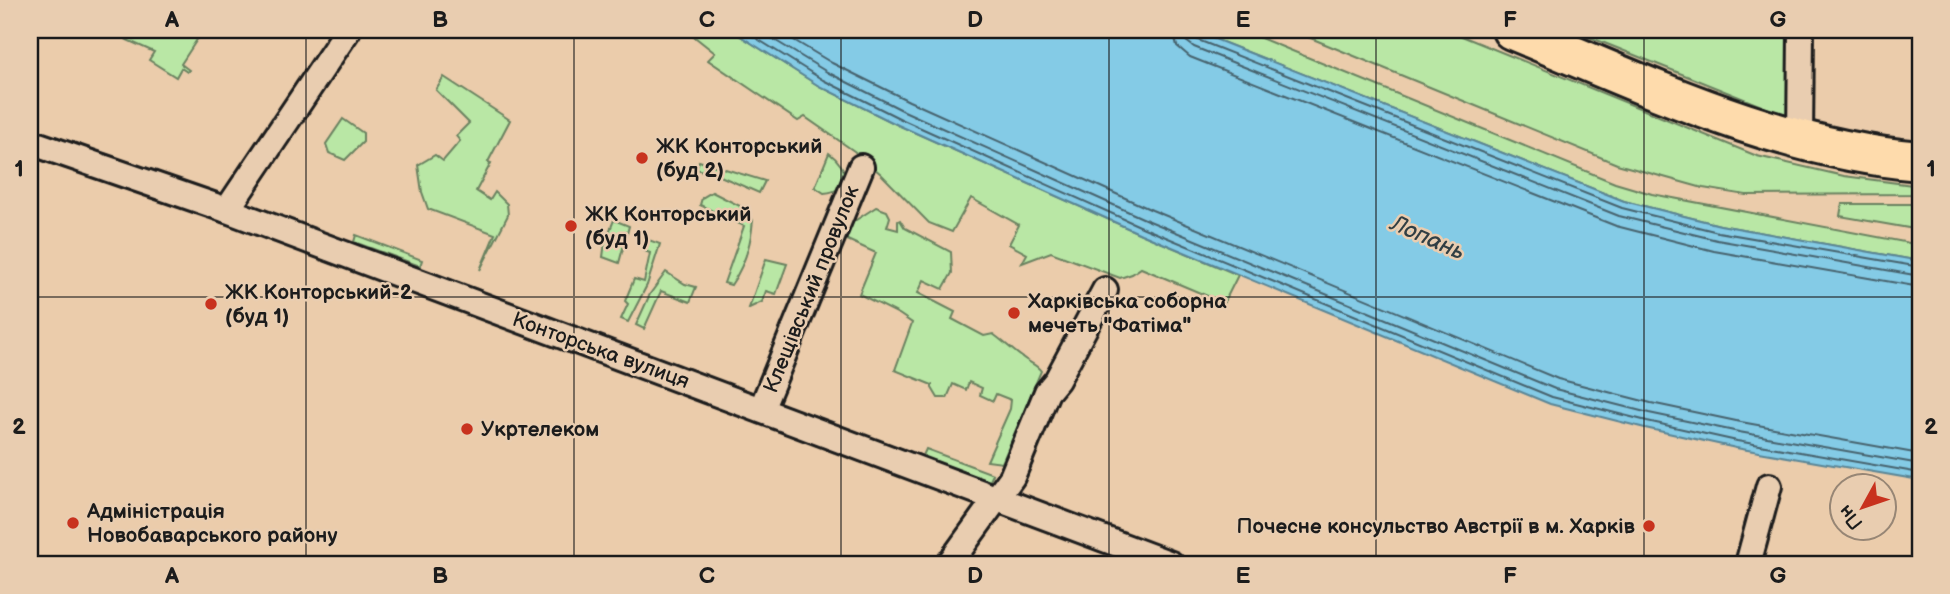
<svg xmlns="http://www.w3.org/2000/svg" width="1950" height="594" viewBox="0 0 1950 594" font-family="'Balsamiq Sans',sans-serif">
	<rect width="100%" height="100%" fill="#ebccab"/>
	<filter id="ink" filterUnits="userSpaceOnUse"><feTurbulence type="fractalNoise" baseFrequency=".0143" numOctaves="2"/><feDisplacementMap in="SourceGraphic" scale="14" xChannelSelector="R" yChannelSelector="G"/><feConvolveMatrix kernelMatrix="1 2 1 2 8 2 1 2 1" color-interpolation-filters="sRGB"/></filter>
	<g filter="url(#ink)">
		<!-- green -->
		<g fill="#b9e7a5" stroke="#6a8260" stroke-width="2">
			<path d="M138,30H198L205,35L204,37L200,35L181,64L189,70L187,72L181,68L176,77L149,60L154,52L127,40Z"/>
			<path d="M686,30H731L819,86L898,125L1141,234L1238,275L1224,303L1141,268L1132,274L1120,278L1051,252L1022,263L1027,254L1009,244L1019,225L971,198L952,232L929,223L881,174L854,151L805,117L798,121L708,60L715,53Z"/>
			<path d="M1192,30H1241L1615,183L1652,194L1920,245V261L1720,225L1624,201Z"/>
			<path d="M1291,30H1447L1757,156L1844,176L1920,186V194L1746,195L1703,188L1617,164Z"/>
			<path d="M1572,30H1795L1794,119Z"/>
			<path d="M444,77L510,120L488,162L491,163L476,191L490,200L495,192L507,204L508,215L480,270L495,234L428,209L422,192L418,165L435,155L443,161L460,141L456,136L469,123L436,90Z"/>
			<path d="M343,119L363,133V142L345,160L329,153L326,144Z"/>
			<path d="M829,153C848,167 854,190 824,193L815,187Z"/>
			<path d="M699,161L765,181L759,193L718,175L696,169Z"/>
			<path d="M712,192L740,206L753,220C751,245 745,265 731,285L724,283L744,226L700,205L702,198Z"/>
			<path d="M1842,204H1920V230L1840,216Z"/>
			<path d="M876,207L887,211L890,217L887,227L898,230V221L900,220L905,228L951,252L952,273L943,289L924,280L918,293L955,312L952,319L984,336L993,334C1003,341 1012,350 1022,357C1029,363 1036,364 1041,371L1002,463L987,461L1010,409L1011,400L996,394L993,401L980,395L982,388L969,382L966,390L953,384L947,398H938L932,388V385L895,370L912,323L899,314L859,294L876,253L843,238L853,222Z"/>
			<path d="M614,220L629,226L619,263L603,257L605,242Z"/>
			<path d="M356,235L422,260L420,266L354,242Z"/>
			<path d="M643,238L660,244L647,285L628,322L621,319L628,304L625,301L634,279L644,282L650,253L642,250Z"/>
			<path d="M766,259L787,264L776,294L766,291L762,302L749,308Z"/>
			<path d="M666,272L685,284L696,287L690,302L661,291L644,329L636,325L650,294Z"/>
			<path d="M926,449L993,474L989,483L922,458Z"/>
		</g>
		<!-- water -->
		<path fill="#84cbe6" stroke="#5a8595" stroke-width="2" d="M731,30H1192L1624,201L1720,225L1920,261V480L1736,448L1645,428L1550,404L1141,234L898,125L819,86Z"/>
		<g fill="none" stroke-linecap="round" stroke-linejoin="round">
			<!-- shore -->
			<g stroke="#46626d" stroke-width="2">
				<path d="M743,30L823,80L901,119L1144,228L1552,397L1647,421L1737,441L1920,473"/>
				<path d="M758,30L827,72L904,111L1147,220L1555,389L1649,413L1739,432L1920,464"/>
				<path d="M777,30L832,63L909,101L1152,210L1558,379L1651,403L1741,422L1920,454"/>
				<path d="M1173,30L1177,46L1190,57L1616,226L1714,251L1920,287"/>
				<path d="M1184,30L1186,41L1194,47L1619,216L1717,240L1920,276"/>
				<path d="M1192,30L1193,35L1198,40L1622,208L1718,232L1920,267"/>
			</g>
			<defs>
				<g id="street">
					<path d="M1800,140L1801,30"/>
					<path d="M30,142L227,210L1171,564"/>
					<path d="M227,210L348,30"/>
					<path d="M761,410L861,167"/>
					<path d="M949,564L1012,477L1047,392L1057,380L1105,290"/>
					<path d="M1748,564L1769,486"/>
				</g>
				<path id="primary" d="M1512,30C1644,84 1776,149 1920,161"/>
			</defs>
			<!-- street casing -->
			<use href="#street" stroke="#1c1c1c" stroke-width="30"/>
			<!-- primary casing -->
			<use href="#primary" stroke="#1c1c1c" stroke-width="44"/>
			<!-- street -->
			<use href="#street" stroke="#e9cdb0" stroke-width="24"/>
			<!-- primary -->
			<use href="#primary" stroke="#fedbac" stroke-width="38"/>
		</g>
	</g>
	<!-- grid -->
	<path fill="none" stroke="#1c1c1c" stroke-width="2" stroke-opacity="0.55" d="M306,30V564M574,30V564M841,30V564M1109,30V564M1376,30V564M1644,30V564M30,297H1920"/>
	<!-- markers -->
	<g fill="#c8321e" stroke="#e9cdb0" stroke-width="2.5">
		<circle cx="642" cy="158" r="7"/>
		<circle cx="571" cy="226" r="7"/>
		<circle cx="211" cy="304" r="7"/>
		<circle cx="1014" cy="313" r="7"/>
		<circle cx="467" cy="429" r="7"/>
		<circle cx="73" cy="523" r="7"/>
		<circle cx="1649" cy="526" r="7"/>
	</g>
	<g text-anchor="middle" stroke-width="5" stroke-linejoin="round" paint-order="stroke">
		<!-- poi labels -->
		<g font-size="21" font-weight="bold" fill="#1c1c1c" stroke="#e9cdb0" text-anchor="start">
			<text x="656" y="153">ЖК Конторський<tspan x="656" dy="24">(буд 2)</tspan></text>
			<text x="585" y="221">ЖК Конторський<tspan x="585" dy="24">(буд 1)</tspan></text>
			<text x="225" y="299">ЖК Конторський-2<tspan x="225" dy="24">(буд 1)</tspan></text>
			<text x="1028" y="308">Харківська соборна<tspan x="1028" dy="24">мечеть "Фатіма"</tspan></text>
			<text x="481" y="436">Укртелеком</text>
			<text x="87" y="518">Адміністрація<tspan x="87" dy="24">Новобаварського району</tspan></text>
			<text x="1635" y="533" text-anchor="end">Почесне консульство Австрії в м. Харків</text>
		</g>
		<!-- street labels -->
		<g font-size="21" fill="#1c1c1c" stroke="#e9cdb0">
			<text transform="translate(811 289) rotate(-68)" y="7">Клещівський провулок</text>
			<text transform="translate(601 350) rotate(20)" y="7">Конторська вулиця</text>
		</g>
		<!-- water labels -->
		<g font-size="23" font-style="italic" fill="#313f44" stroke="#e9cdb0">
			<text transform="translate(1428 237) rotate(24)" y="8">Лопань</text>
		</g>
	</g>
	<!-- margin -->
	<rect width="1950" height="594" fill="none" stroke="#e9cdb0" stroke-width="77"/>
	<!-- north arrow -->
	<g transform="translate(1863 507) rotate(230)"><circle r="33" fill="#e9cdb0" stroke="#978675" stroke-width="2"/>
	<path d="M0-5L12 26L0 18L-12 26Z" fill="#c8321e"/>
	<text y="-10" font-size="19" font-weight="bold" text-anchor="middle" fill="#1c1c1c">Пн</text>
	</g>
	<rect x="38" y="38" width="1874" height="518" fill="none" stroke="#1c1c1c" stroke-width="2.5"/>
	<g font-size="23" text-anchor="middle" font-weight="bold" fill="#1c1c1c">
		<text x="172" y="27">A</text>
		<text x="440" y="27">B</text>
		<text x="707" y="27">C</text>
		<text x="975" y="27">D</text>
		<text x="1243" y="27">E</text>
		<text x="1510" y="27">F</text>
		<text x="1778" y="27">G</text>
		<text x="19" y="176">1</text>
		<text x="1931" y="176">1</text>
		<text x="19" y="434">2</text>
		<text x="1931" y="434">2</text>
		<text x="172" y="583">A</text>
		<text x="440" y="583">B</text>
		<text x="707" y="583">C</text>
		<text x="975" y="583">D</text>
		<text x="1243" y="583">E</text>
		<text x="1510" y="583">F</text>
		<text x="1778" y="583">G</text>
	</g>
</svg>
